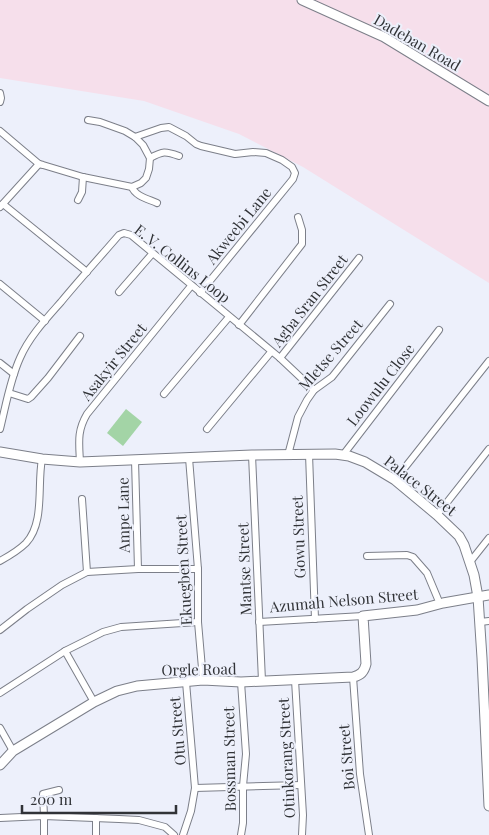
<svg xmlns="http://www.w3.org/2000/svg" width="489" height="835" viewBox="0 0 489 835" font-family="'Playfair Display',serif">
	<rect width="100%" height="100%" fill="#edf0fb"/>
	<!-- industrial -->
	<path fill="#f6dfeb" d="M0,0H489V283L303,167L239,134L144,101L0,78Z"/>
	<!-- green -->
	<path fill="#a3d4a6" d="M126,409L142,422L123,446L107,433Z"/>
	<g fill="none" stroke-linecap="round" stroke-linejoin="round">
		<defs>
			<g id="street">
				<path d="M0,93L1,98L0,102"/>
				<path d="M0,131L39,164L43,165L83,177L132,187L141,183L146,178L149,169L150,158L143,145L135,137L125,131L100,122L88,120"/>
				<path d="M135,137L161,128L169,127L186,136L196,144L201,146L235,154L253,152L266,153L282,160L292,167L295,173L293,179L200,293"/>
				<path d="M150,158C163,151 165,151 179,156"/>
				<path d="M132,187C135,196 148,199 157,203"/>
				<path d="M78,200L82,192L83,177"/>
				<path d="M3,204L87,272"/>
				<path d="M0,207L39,164"/>
				<path d="M0,284L45,321"/>
				<path d="M119,292L152,254"/>
				<path d="M239,325L302,244V230L298,217"/>
				<path d="M280,358L359,258"/>
				<path d="M0,363L14,374"/>
				<path d="M9,393L28,399L31,397L48,378L80,336"/>
				<path d="M164,394L229,317"/>
				<path d="M0,429C6,405 10,380 20,358C29,337 46,319 61,302C80,279 100,257 119,235L124,233L131,235L280,358L314,390"/>
				<path d="M207,429L271,352"/>
				<path d="M309,454L315,619"/>
				<path d="M252,455L262,681"/>
				<path d="M288,455L298,417L307,400L314,390L332,377L390,304"/>
				<path d="M343,455L439,330"/>
				<path d="M189,458L198,569V622L203,680"/>
				<path d="M135,460L138,569"/>
				<path d="M80,462C79,442 77,431 87,414L191,286"/>
				<path d="M395,480L489,361"/>
				<path d="M82,499L87,572"/>
				<path d="M437,515L489,449"/>
				<path d="M367,556L407,555L413,557L427,573L440,604"/>
				<path d="M0,561C9,556 18,551 26,543C45,523 37,485 42,459"/>
				<path d="M470,562L489,538"/>
				<path d="M259,622L363,616"/>
				<path d="M480,622L489,621"/>
				<path d="M0,630L27,609L62,585L87,572L138,569H198"/>
				<path d="M65,651L94,702"/>
				<path d="M353,677L360,774L369,835"/>
				<path d="M295,680L303,815L302,835"/>
				<path d="M241,682L246,754L243,786V823L241,835"/>
				<path d="M0,693L65,651L103,632L121,627L198,622"/>
				<path d="M0,728L13,751"/>
				<path d="M195,788L301,785"/>
				<path d="M0,818L44,816L119,819L139,820L165,827L174,835"/>
				<path d="M44,835V816L43,794L59,790"/>
				<path d="M96,835V818"/>
				<path d="M183,835L191,811L195,788L186,682"/>
			</g>
			<g id="secondary">
				<path d="M302,0L384,37L489,101"/>
				<path d="M0,452L42,459L80,462L252,455L335,454L349,456L365,462L395,480L437,515L459,536L464,545L474,575L478,597L482,658L489,806"/>
				<path d="M0,765L13,751L94,702L117,691L137,686L203,680L241,682L353,677C361,675 364,672 366,664L363,616L417,610L443,603L489,595"/>
			</g>
		</defs>
		<!-- street casing -->
		<use href="#street" stroke="#7c7f89" stroke-width="8"/>
		<!-- secondary casing -->
		<use href="#secondary" stroke="#7c7f89" stroke-width="11"/>
		<!-- street -->
		<use href="#street" stroke="#fff" stroke-width="6"/>
		<!-- secondary -->
		<use href="#secondary" stroke="#fff" stroke-width="9"/>
	</g>
	<g text-anchor="middle" stroke-width="4" stroke-linejoin="round" paint-order="stroke">
		<!-- street labels -->
		<g font-size="15" fill="#313337" stroke="#edf0fb">
			<text transform="translate(417 43) rotate(30)" y="5">Dadeban Road</text>
			<text transform="translate(239 226) rotate(-51)" y="5">Akweebi Lane</text>
			<text transform="translate(182 264) rotate(38)" y="5">E. V. Collins Loop</text>
			<text transform="translate(310 301) rotate(-52)" y="5">Agba Sran Street</text>
			<text transform="translate(331 355) rotate(-49)" y="5">Mletse Street</text>
			<text transform="translate(114 362) rotate(-51)" y="5">Asakyir Street</text>
			<text transform="translate(381 385) rotate(-52)" y="5">Loowulu Close</text>
			<text transform="translate(420 486) rotate(38)" y="5">Palace Street</text>
			<text transform="translate(124 515) rotate(-91)" y="5">Ampe Lane</text>
			<text transform="translate(299 537) rotate(-92)" y="5">Gowu Street</text>
			<text transform="translate(245 569) rotate(-92)" y="5">Mantse Street</text>
			<text transform="translate(184 570) rotate(-93)" y="5">Ekuegben Street</text>
			<text transform="translate(344 601) rotate(-5)" y="5">Azumah Nelson Street</text>
			<text transform="translate(199 670) rotate(-1)" y="5">Orgle Road</text>
			<text transform="translate(178 731) rotate(-95)" y="5">Otu Street</text>
			<text transform="translate(347 757) rotate(-95)" y="5">Boi Street</text>
			<text transform="translate(287 758) rotate(-93)" y="5">Otinkorang Street</text>
			<text transform="translate(230 759) rotate(-91)" y="5">Bossman Street</text>
		</g>
	</g>
	<!-- scale -->
	<path d="M22 805v8h154v-8" fill="none" stroke="#313337" stroke-width="2.5"/>
	<text x="30" y="805" font-size="15" fill="#313337" stroke="#edf0fb" stroke-width="4" paint-order="stroke">200 m</text>
</svg>
